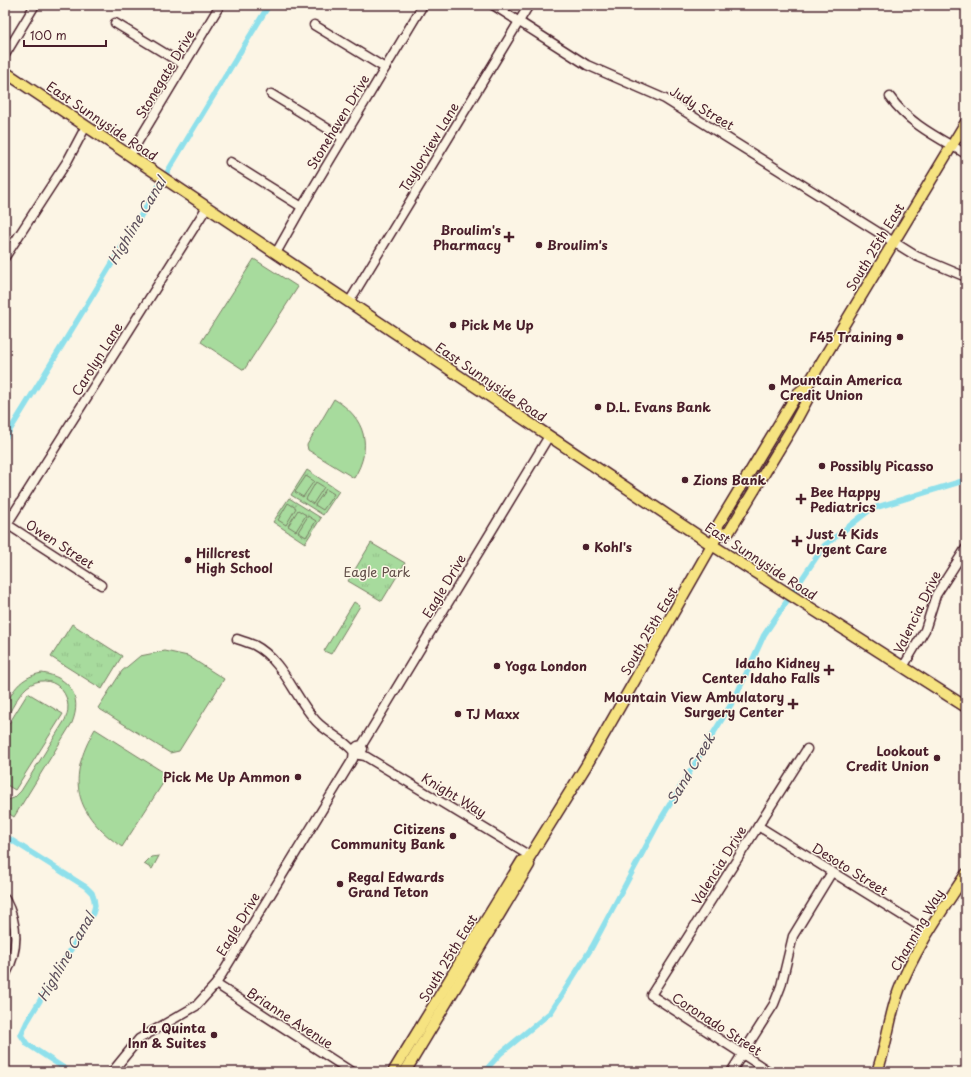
<svg xmlns="http://www.w3.org/2000/svg" width="971" height="1077" viewBox="0 0 971 1077" font-family="'Playpen Sans',sans-serif">
	<defs>
		<pattern id="park-tufts" width="24" height="20" patternUnits="userSpaceOnUse"><rect width="24" height="20" fill="#a7db9d"/><path d="M3 7l-1-3M5 7V3M7 7l1-3M15 17l-1-3M17 17v-4M19 17l1-3" fill="none" stroke="#91bc87"/></pattern>
	</defs>
	<rect width="100%" height="100%" fill="#fcf5e5"/>
	<filter id="ink" filterUnits="userSpaceOnUse"><feTurbulence type="fractalNoise" baseFrequency=".025" numOctaves="2"/><feDisplacementMap in="SourceGraphic" scale="8" xChannelSelector="R" yChannelSelector="G"/><feConvolveMatrix kernelMatrix="1 2 1 2 8 2 1 2 1" color-interpolation-filters="sRGB"/></filter>
	<g filter="url(#ink)">
		<!-- park -->
		<g fill="url(#park-tufts)" stroke="#787d64">
			<path d="M307,470L339,491L323,515L291,495Z"/>
			<path d="M289,498L321,518L305,543L273,522Z"/>
			<path d="M371,543L405,563L382,601L348,581Z"/>
			<path d="M354,602L360,606L331,654L324,651Z"/>
			<path d="M72,624L122,656L102,689L51,657Z"/>
			<path d="M159,856L152,869L144,864L151,857Z"/>
		</g>
		<!-- garden -->
		<g fill="#a7db9d" stroke="#787d64">
			<path d="M254,259L298,287L244,370L201,342Z"/>
			<path d="M334,399C366,418 373,447 354,478L308,450L307,445Z"/>
			<path d="M306,476L314,481L303,497L295,492Z"/>
			<path d="M316,482L324,487L313,504L306,499Z"/>
			<path d="M326,489L334,494L323,510L315,505Z"/>
			<path d="M288,503L296,508L286,525L278,520Z"/>
			<path d="M298,510L306,515L296,531L288,526Z"/>
			<path d="M308,516L316,521L306,537L298,532Z"/>
			<path d="M165,651L188,656L224,679L179,751L170,753L98,708L122,671L140,656Z"/>
			<path d="M42,673C69,677 83,696 72,723L14,817L5,811V801L14,798L21,791L65,720C77,694 50,669 27,687C18,695 11,710 5,721C5,697 18,677 42,673Z"/>
			<path d="M28,693L63,714L15,790L5,784V730Z"/>
			<path d="M95,729L163,772L165,780L122,847C74,814 66,779 95,729Z"/>
		</g>
		<g fill="none" stroke-linecap="round" stroke-linejoin="round">
			<!-- canal -->
			<g stroke="#8fe0eb" stroke-width="5.5">
				<path d="M5,438C95,294 180,149 269,5"/>
				<path d="M5,836L86,887L92,893L94,899L95,906L93,913L27,1022L21,1035L27,1044L70,1072"/>
				<path d="M484,1072L501,1053L551,1012L592,947L659,822L735,698L764,635L824,546L871,509L966,480"/>
			</g>
			<defs>
				<g id="minor">
					<path d="M493,5L587,65L665,99L916,256L966,277"/>
					<path d="M115,23L184,65"/>
					<path d="M314,25L385,68"/>
					<path d="M5,55L35,5"/>
					<path d="M271,94L343,138"/>
					<path d="M890,97C909,124 939,138 966,154"/>
					<path d="M130,155L220,5"/>
					<path d="M230,162L302,207"/>
					<path d="M276,253L306,200L423,5"/>
					<path d="M5,257L68,160L86,126"/>
					<path d="M349,302L529,5"/>
					<path d="M5,523L101,585"/>
					<path d="M7,524L207,207"/>
					<path d="M237,639C243,641 249,643 254,645C283,660 295,698 316,721C327,733 344,739 354,752"/>
					<path d="M903,667L925,630L936,595L966,548"/>
					<path d="M358,746L362,745L549,436"/>
					<path d="M360,755L365,756L530,856"/>
					<path d="M758,826L929,932"/>
					<path d="M5,899C19,925 19,950 5,976"/>
					<path d="M216,984L352,1072"/>
					<path d="M112,1072L139,1039L196,1006L216,984L353,759L354,749L358,746L363,749L360,755L355,754"/>
					<path d="M731,1072L774,1004L781,986L793,936L832,872"/>
					<path d="M770,1072L651,995L807,749"/>
				</g>
				<g id="major">
					<path d="M5,72L712,545L966,707"/>
					<path d="M717,536L729,532L793,426L807,400V386"/>
					<path d="M393,1072L522,861H527"/>
					<path d="M405,1072L529,865L527,861L586,766L717,536L718,525L797,394L807,386L966,122"/>
					<path d="M877,1072C887,1045 889,1016 899,990C915,948 942,911 966,874"/>
				</g>
			</defs>
			<!-- minor casing -->
			<use href="#minor" stroke="#4a1f2b" stroke-width="11"/>
			<!-- major casing -->
			<use href="#major" stroke="#4a1f2b" stroke-width="13"/>
			<!-- minor -->
			<use href="#minor" stroke="#fcf5e5" stroke-width="8"/>
			<!-- major -->
			<use href="#major" stroke="#f6e381" stroke-width="10"/>
		</g>
	</g>
	<!-- markers -->
	<g fill="#4a1f2b" stroke="#fcf5e5" stroke-width="1.5">
		<path d="M507 231h4v4h4v4h-4v4h-4v-4h-4v-4h4z"/>
		<circle cx="539" cy="245" r="4"/>
		<circle cx="453" cy="325" r="4"/>
		<circle cx="900" cy="337" r="4"/>
		<circle cx="772" cy="387" r="4"/>
		<circle cx="598" cy="407" r="4"/>
		<circle cx="822" cy="466" r="4"/>
		<circle cx="685" cy="480" r="4"/>
		<path d="M799 493h4v4h4v4h-4v4h-4v-4h-4v-4h4z"/>
		<path d="M795 535h4v4h4v4h-4v4h-4v-4h-4v-4h4z"/>
		<circle cx="586" cy="547" r="4"/>
		<circle cx="188" cy="560" r="4"/>
		<circle cx="497" cy="666" r="4"/>
		<path d="M827 664h4v4h4v4h-4v4h-4v-4h-4v-4h4z"/>
		<path d="M791 698h4v4h4v4h-4v4h-4v-4h-4v-4h4z"/>
		<circle cx="458" cy="714" r="4"/>
		<circle cx="937" cy="758" r="4"/>
		<circle cx="298" cy="777" r="4"/>
		<circle cx="453" cy="836" r="4"/>
		<circle cx="340" cy="884" r="4"/>
		<circle cx="214" cy="1035" r="4"/>
	</g>
	<g text-anchor="middle" stroke-width="3" stroke-linejoin="round" paint-order="stroke">
		<!-- street labels -->
		<g font-size="13" fill="#4a1f2b" stroke="#fcf5e5">
			<text transform="translate(165 74) rotate(-59)" y="5">Stonegate Drive</text>
			<text transform="translate(702 108) rotate(31)" y="5">Judy Street</text>
			<text transform="translate(102 121) rotate(34)" y="5">East Sunnyside Road</text>
			<text transform="translate(338 122) rotate(-59)" y="5">Stonehaven Drive</text>
			<text transform="translate(429 147) rotate(-59)" y="5">Taylorview Lane</text>
			<text transform="translate(875 247) rotate(-59)" y="5">South 25th East</text>
			<text transform="translate(97 359) rotate(-58)" y="5">Carolyn Lane</text>
			<text transform="translate(491 382) rotate(34)" y="5">East Sunnyside Road</text>
			<text transform="translate(60 544) rotate(33)" y="5">Owen Street</text>
			<text transform="translate(761 561) rotate(33)" y="5">East Sunnyside Road</text>
			<text transform="translate(444 586) rotate(-59)" y="5">Eagle Drive</text>
			<text transform="translate(917 612) rotate(-64)" y="5">Valencia Drive</text>
			<text transform="translate(649 631) rotate(-60)" y="5">South 25th East</text>
			<text transform="translate(454 795) rotate(31)" y="5">Knight Way</text>
			<text transform="translate(719 865) rotate(-58)" y="5">Valencia Drive</text>
			<text transform="translate(850 869) rotate(32)" y="5">Desoto Street</text>
			<text transform="translate(238 924) rotate(-59)" y="5">Eagle Drive</text>
			<text transform="translate(917 930) rotate(-60)" y="5">Channing Way</text>
			<text transform="translate(448 958) rotate(-59)" y="5">South 25th East</text>
			<text transform="translate(290 1018) rotate(33)" y="5">Brianne Avenue</text>
			<text transform="translate(717 1024) rotate(33)" y="5">Coronado Street</text>
		</g>
		<!-- poi labels -->
		<g font-size="13" font-weight="bold" fill="#4a1f2b" stroke="#fcf5e5" text-anchor="start">
			<text x="501" y="235" text-anchor="end">Broulim's<tspan x="501" dy="15">Pharmacy</tspan></text>
			<text x="547" y="250">Broulim's</text>
			<text x="461" y="330">Pick Me Up</text>
			<text x="892" y="342" text-anchor="end">F45 Training</text>
			<text x="780" y="385">Mountain America<tspan x="780" dy="15">Credit Union</tspan></text>
			<text x="606" y="412">D.L. Evans Bank</text>
			<text x="830" y="471">Possibly Picasso</text>
			<text x="693" y="485">Zions Bank</text>
			<text x="810" y="497">Bee Happy<tspan x="810" dy="15">Pediatrics</tspan></text>
			<text x="806" y="539">Just 4 Kids<tspan x="806" dy="15">Urgent Care</tspan></text>
			<text x="594" y="552">Kohl's</text>
			<text x="196" y="558">Hillcrest<tspan x="196" dy="15">High School</tspan></text>
			<text x="820" y="668" text-anchor="end">Idaho Kidney<tspan x="820" dy="15">Center Idaho Falls</tspan></text>
			<text x="505" y="671">Yoga London</text>
			<text x="784" y="702" text-anchor="end">Mountain View Ambulatory<tspan x="784" dy="15">Surgery Center</tspan></text>
			<text x="466" y="719">TJ Maxx</text>
			<text x="929" y="756" text-anchor="end">Lookout<tspan x="929" dy="15">Credit Union</tspan></text>
			<text x="290" y="782" text-anchor="end">Pick Me Up Ammon</text>
			<text x="445" y="834" text-anchor="end">Citizens<tspan x="445" dy="15">Community Bank</tspan></text>
			<text x="348" y="882">Regal Edwards<tspan x="348" dy="15">Grand Teton</tspan></text>
			<text x="206" y="1033" text-anchor="end">La Quinta<tspan x="206" dy="15">Inn &amp; Suites</tspan></text>
		</g>
		<!-- park labels -->
		<g font-size="13" fill="#614e48" stroke="#fcf5e5">
			<text x="377" y="577">Eagle Park</text>
		</g>
		<!-- water labels -->
		<g font-size="14" font-style="italic" fill="#5b4f5b" stroke="#fcf5e5">
			<text transform="translate(137 221) rotate(-59)" y="5">Highline Canal</text>
			<text transform="translate(691 769) rotate(-59)" y="5">Sand Creek</text>
			<text transform="translate(66 957) rotate(-60)" y="5">Highline Canal</text>
		</g>
	</g>
	<!-- margin -->
	<rect width="971" height="1077" fill="none" stroke="#fcf5e5" stroke-width="20"/>
	<rect x="10" y="10" width="951" height="1057" fill="none" stroke="#4a1f2b" stroke-width="1.5" filter="url(#ink)"/>
	<!-- scale -->
	<path d="M24 40v6h82v-6" fill="none" stroke="#4a1f2b" stroke-width="2"/>
	<text x="30" y="40" font-size="12" fill="#4a1f2b" stroke="#fcf5e5" stroke-width="3" paint-order="stroke">100 m</text>
</svg>
